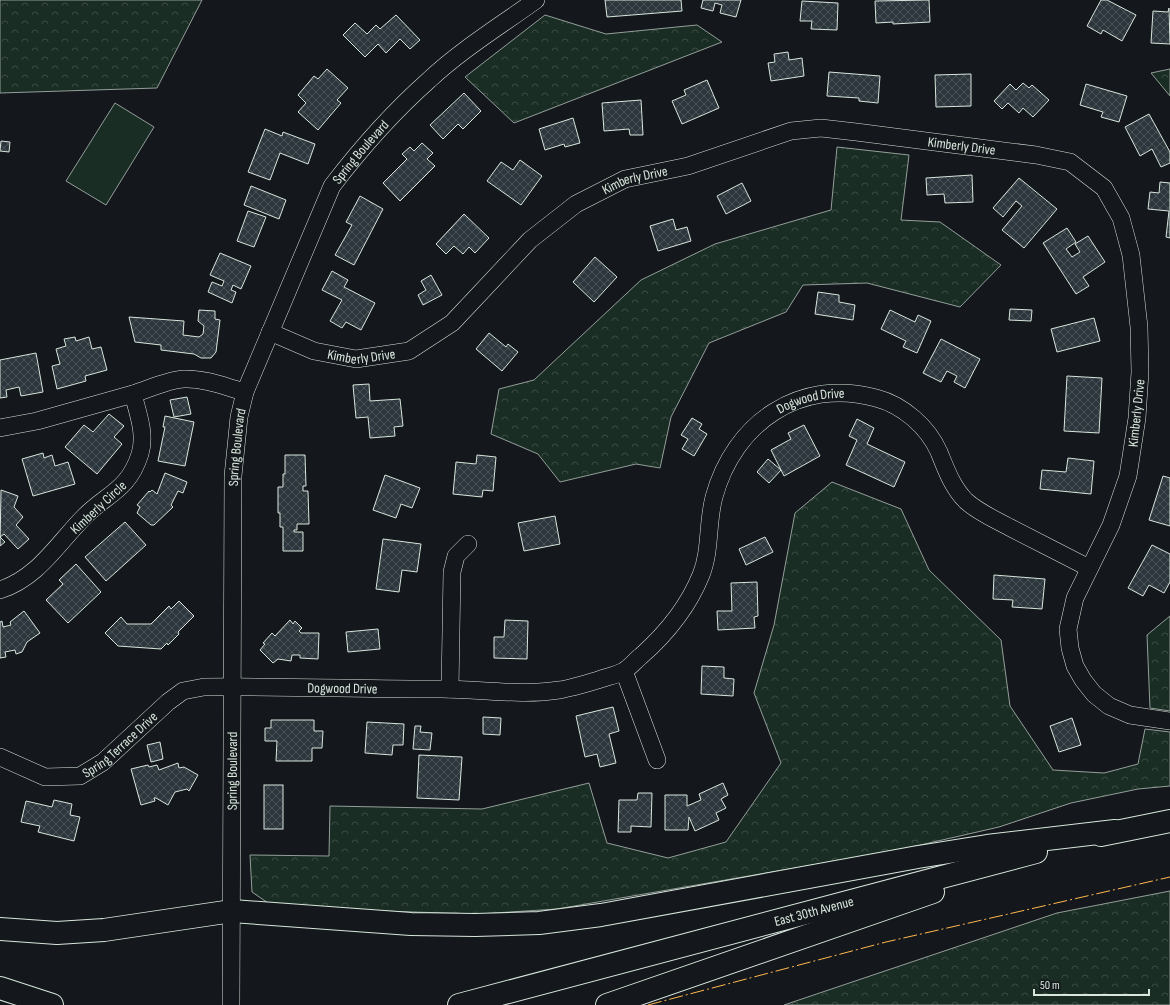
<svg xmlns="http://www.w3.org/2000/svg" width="1170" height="1005" viewBox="0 0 1170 1005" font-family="'Sofia Sans Condensed',sans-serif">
	<defs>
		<pattern id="forest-crowns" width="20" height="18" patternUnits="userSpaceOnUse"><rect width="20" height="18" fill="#1a2d24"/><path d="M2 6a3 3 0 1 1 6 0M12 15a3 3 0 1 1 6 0" fill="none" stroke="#3b4b43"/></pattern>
		<pattern id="building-cross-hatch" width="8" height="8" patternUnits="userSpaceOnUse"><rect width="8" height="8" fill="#2c363c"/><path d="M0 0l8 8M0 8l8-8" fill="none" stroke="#4a5358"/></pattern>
	</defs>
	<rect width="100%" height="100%" fill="#14181c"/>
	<!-- forest -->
	<g fill="url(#forest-crowns)" stroke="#939e99">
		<path d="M0,0H202L157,88L0,93Z"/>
		<path d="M545,15L606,34L697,25L722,42L514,123L465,77Z"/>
		<path d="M1170,69V96L1151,73Z"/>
		<path d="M837,147L909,155L901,220L940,222L1001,265L960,307L867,283L803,285L786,312L709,343L671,417L660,468L636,464L560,482L538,454L491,434L499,389L534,380L641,280L715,244L831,210Z"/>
		<path d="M832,482L901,509L929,570L1001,640L1010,706L1053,770L1104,773L1138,764L1145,729L1170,732V786L1138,789L1071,803L999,827L894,851L557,909L479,914L381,911L268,903L252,892L250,855L329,856L330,806L482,809L589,783L607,843L668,858L726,842L781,763L754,693L774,625L795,513Z"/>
		<path d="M1170,616V711L1150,708L1147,635Z"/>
		<path d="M1170,891V1005H784L1057,913Z"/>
	</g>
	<!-- park -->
	<path fill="#1a2d24" stroke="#939e99" d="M115,103L154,127L106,205L66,181Z"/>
	<!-- building -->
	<g fill="url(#building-cross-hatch)" stroke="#d8e6dc">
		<path d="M605,0H681L682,11L607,17Z"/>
		<path d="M703,0H741L736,17L720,13L722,5L715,3L713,11L701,8Z"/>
		<path d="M929,0L930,22L893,24V22L876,23L875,1Z"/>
		<path d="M1101,0H1107L1136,15L1122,41L1103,30L1101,34L1087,26Z"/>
		<path d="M802,1L838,3L837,30L811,29L812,21H800Z"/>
		<path d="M1169,8L1170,44L1151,43L1153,11L1168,12Z"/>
		<path d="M396,15L420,40L410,49L400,39L386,53L378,44L365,57L343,35L355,23L367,34L376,25L380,29Z"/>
		<path d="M788,52L789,60L802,58L804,76L771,81L768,63L775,62L774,54Z"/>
		<path d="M327,69L348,88L337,100L341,103L318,130L298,112L306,103L298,95L314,76L318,79Z"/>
		<path d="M829,72L880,76L878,103L859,101V98L827,96Z"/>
		<path d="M971,74V106L936,107L935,75Z"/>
		<path d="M707,80L719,108L682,124L672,101L686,95L684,90Z"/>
		<path d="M1023,83L1029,88L1032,85L1049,100L1033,117L1023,108L1019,113L1008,103L1002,109L994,101L1010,84L1016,90Z"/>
		<path d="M1086,84L1127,96L1119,122L1101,117L1103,112L1080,105Z"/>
		<path d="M464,93L481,111L463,129L458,124L443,139L430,125Z"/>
		<path d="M641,100L643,135H630L629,129L604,131L602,103Z"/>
		<path d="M1149,114L1170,152V163L1161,167L1152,149L1140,156L1125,127Z"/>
		<path d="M573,118L580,143L565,147L564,144L545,150L539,129Z"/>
		<path d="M265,129L282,136L283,132L315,144L308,164L280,153L270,180L248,172Z"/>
		<path d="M1,141L10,142L9,152L0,151Z"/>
		<path d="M422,143L433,153L427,159L435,166L400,201L383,183L407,159L402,154L410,147L414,151Z"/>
		<path d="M520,160L542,176L521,205L487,181L501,162L513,170Z"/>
		<path d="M972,175L973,202L945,203L944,194L927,195L926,178Z"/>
		<path d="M1019,178L1057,209L1024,248L1002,230L1022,206L1016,201L1003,217L993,208Z"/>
		<path d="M1160,182L1170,183V238L1166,237L1169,211L1148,209L1150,192L1159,193Z"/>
		<path d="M742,183L751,201L726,214L717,196Z"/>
		<path d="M251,186L286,200L279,219L244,205Z"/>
		<path d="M360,196L383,209L354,265L335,255L352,225L346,222Z"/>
		<path d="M248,211L266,217L254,247L237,241Z"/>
		<path d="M464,214L489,238L475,253L469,247L463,254L454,246L446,254L436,244Z"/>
		<path d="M673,219L676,230L687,227L691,241L658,251L650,226Z"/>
		<path d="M1067,228L1076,242L1066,249L1072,257L1080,252L1075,244L1088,236L1105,262L1083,277L1089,286L1076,294L1043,243Z"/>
		<path d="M220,253L251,266L241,289L233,285L231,290L236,292L232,303L208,292L212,282L222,286L224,281L210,275Z"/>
		<path d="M595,257L617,277L594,302L573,282Z"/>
		<path d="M332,271L348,280L344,287L375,303L361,330L346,322L342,328L330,321L342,300L322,290Z"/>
		<path d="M431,275L442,295L423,305L418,295L426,290L421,281Z"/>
		<path d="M818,292L839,295V302L855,305L853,320L815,314Z"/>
		<path d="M1010,309L1032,310L1031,321L1009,320Z"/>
		<path d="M199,310L215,311V319L220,320L216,352L211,358H201L194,354L161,350V345L135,342L129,317L184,321L183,335L199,337L203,334L204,326L198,321Z"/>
		<path d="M890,310L915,322L918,315L931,321L917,353L903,347L906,341L881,329Z"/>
		<path d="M1094,318L1100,341L1057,352L1051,329Z"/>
		<path d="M489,333L506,347L508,344L518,352L502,371L476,349Z"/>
		<path d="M75,337L76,341L89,337L92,349L101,347L107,370L85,376L86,381L57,389L52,366L60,364L56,349L66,346L64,339Z"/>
		<path d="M941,339L980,359L965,388L954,382L957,376L947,371L941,382L923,373Z"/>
		<path d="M36,353L43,392L21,396L19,387L6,390L7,397L0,398V360Z"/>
		<path d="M1067,376L1102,378L1099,433L1064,431Z"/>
		<path d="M369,384L370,401L400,399L403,426L394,427L395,436L370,438L368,417L356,418L353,385Z"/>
		<path d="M187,397L191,414L174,417L170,400Z"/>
		<path d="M109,414L124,426L114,437L122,444L97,474L65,447L84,425L93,432Z"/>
		<path d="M165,416L194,422L185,466L158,461L165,427H163Z"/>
		<path d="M692,418L702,424L699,429L707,434L694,456L682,449L688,439L681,435Z"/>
		<path d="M857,419L874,428L867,444L905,462L894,487L846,465L857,440L849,436Z"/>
		<path d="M804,425L820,456L784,476L771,450L791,439L788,433Z"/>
		<path d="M43,453L44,458L52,455L55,466L68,462L75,484L33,496L22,459Z"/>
		<path d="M285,455H305L306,486H303V491H308L309,524H297V530H294V532H303V551H283V527H280V513H278V487H283V474H285Z"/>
		<path d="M477,455L496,457L493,491L483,490L482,497L453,494L456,462L476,464Z"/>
		<path d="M1068,458L1094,461L1091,494L1040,489L1042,470L1066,472Z"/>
		<path d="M768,459L781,470L769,483L757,472Z"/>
		<path d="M165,473L187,482L183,493L178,491L171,505L173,507L154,525H151L137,513L140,507L137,505L149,491L150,492L152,490L157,494Z"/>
		<path d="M385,475L420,488L412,508L401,504L396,518L373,510Z"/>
		<path d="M1163,476L1170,478V526L1149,520Z"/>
		<path d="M1,490L18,496L14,507L23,517L16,525L29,539L18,549L4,534L0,537L5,542L0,546Z"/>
		<path d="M555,516L560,544L524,551L518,523Z"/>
		<path d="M125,522L146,545L106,581L85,557Z"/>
		<path d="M765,537L773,552L746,565L739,549Z"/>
		<path d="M383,539L421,544L417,572L402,570L399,592L376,589Z"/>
		<path d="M1152,545L1170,554V582L1164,593L1149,585L1143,596L1128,588Z"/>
		<path d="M76,564L101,592L68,623L46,600L63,584L59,580Z"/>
		<path d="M994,575L1045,579L1042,609L1012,607L1013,600L993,599Z"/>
		<path d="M757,582L758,616L754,617L755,628L718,630L717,611H732L731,583Z"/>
		<path d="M179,601L194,616L178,632L179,634L168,645L167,643L161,649L118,646L105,633L121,617L127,624H151L169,606L171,609Z"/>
		<path d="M24,611L40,633L27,642L22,652L16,654L15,650L5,652L6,657L0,658V622L2,621L3,627L11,625L10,622Z"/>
		<path d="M290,620L293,624L295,621L302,628L299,631L301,633H319L318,659L300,658V655H292L291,661L278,659L273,663L260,650L265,644L263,643L272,633L275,636Z"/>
		<path d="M505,620L528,621L527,659L494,658V637H504Z"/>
		<path d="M378,629L380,649L348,652L346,632Z"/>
		<path d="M702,666L724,667V678L734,679L733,696L701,694Z"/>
		<path d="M613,707L619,731L609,734L616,763L600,767L597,754L585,757L576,716Z"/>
		<path d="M483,717L501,718L500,735L483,734Z"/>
		<path d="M1072,718L1081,745L1059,752L1050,726Z"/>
		<path d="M271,720H314V731H323L322,748H312V761H276L277,741H265V728H271Z"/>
		<path d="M367,722L404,724L403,745H393L392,755L365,753Z"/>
		<path d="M415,726H421L420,732L432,733L430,750L413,749Z"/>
		<path d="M160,742L163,759L151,762L147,745Z"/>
		<path d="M419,755L462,757L459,800L417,798Z"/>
		<path d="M178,763L179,768L184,767L198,775L189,791L187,789L175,792L168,805L156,798H154L155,801L141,805L131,769L148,765L149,767L157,765L159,770Z"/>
		<path d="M723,783L728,795L721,799L726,808L716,813L719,820L695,831L689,817L688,830H665V795H687V806L701,800L699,794Z"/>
		<rect x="264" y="785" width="19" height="44"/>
		<path d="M638,793H652L651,827L631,826V832H618L619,800H637Z"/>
		<path d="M54,800L72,804L70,815L80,817L74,841L38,832L40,826L21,822L26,801L52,807Z"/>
	</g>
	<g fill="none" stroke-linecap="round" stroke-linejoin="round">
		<defs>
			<g id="minor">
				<path id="s1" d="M270,332L314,351L356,359L409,351L452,323L530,240L576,204L625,179L688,166L791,131L821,128L856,132L1036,155L1070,162L1104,188L1121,218L1131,255L1139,327L1140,372L1137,418L1128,476L1111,525L1075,598L1068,629L1070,648L1075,666L1083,680L1094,694L1109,706L1130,715L1170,721"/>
				<path d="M133,394C149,389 167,380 184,379C204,378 226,387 245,392"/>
				<path d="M0,428L37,421L133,394C138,414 146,434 140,454C128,492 105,494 82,519C56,546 37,578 0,590"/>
				<path d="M624,671L657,760"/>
				<path d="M450,689L452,572L456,556L468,544"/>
				<path id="s2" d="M0,757L45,777L80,776L103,762L168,702L183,691L204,687C283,686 362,689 441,689C480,689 521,696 559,690C572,688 585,684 598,680C606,677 617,675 624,671C630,667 636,660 641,656C667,633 688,607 701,575C711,550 707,523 714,497C734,423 800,377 876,398C903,405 928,427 939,452C946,469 952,487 966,501C978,512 994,519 1009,527C1036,541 1062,554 1089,568"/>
				<path id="s3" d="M231,1005L233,476L239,417L245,392L332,186C361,148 393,112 429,80C461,50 500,26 536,0"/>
			</g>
			<g id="major">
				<path d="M1101,835L1170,821"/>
				<path d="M0,929L57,933L104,930L232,911L411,924L475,925L539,923L601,915L918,857L987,846L1115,831"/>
				<path d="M0,988L52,1005"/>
				<path id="s4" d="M459,1005L1036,852"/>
				<path d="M607,1005L933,892"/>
			</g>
		</defs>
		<!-- minor casing -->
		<use href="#minor" stroke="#d8e6dc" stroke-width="18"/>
		<!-- major casing -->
		<use href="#major" stroke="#d8e6dc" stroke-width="24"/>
		<!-- minor -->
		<use href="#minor" stroke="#14181c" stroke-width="17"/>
		<!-- major -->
		<use href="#major" stroke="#14181c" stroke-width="22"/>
		<!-- power -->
		<path stroke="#ffb74d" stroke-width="1" stroke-dasharray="14 3 2 3" stroke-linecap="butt" d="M648,1005L886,942L1170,877"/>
	</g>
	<g text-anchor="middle" stroke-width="3" stroke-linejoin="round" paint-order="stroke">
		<!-- street labels -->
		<g font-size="14" fill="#d8e6dc" stroke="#14181c">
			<text dy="5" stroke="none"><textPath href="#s1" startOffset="768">Kimberly Drive</textPath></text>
			<text dy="5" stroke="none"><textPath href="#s3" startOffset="882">Spring Boulevard</textPath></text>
			<text dy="5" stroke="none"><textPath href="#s1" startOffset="432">Kimberly Drive</textPath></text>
			<text dy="5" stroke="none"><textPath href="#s1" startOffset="96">Kimberly Drive</textPath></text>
			<text dy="5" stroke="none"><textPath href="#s2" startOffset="1012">Dogwood Drive</textPath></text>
			<text transform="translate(1136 413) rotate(-84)" y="5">Kimberly Drive</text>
			<text dy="5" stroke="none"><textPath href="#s3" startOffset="558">Spring Boulevard</textPath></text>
			<text transform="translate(98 507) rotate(-43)" y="5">Kimberly Circle</text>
			<text dy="5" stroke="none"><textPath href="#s2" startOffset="378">Dogwood Drive</textPath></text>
			<text dy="5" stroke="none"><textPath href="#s2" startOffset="135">Spring Terrace Drive</textPath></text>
			<text dy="5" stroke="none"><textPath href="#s3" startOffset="234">Spring Boulevard</textPath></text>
			<text dy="5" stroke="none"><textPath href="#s4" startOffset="367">East 30th Avenue</textPath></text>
		</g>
	</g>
	<!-- scale -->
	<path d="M1034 989v6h115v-6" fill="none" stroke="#d8e6dc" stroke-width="2"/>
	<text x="1040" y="989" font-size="12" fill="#d8e6dc" stroke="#14181c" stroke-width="3" paint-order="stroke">50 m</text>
</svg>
